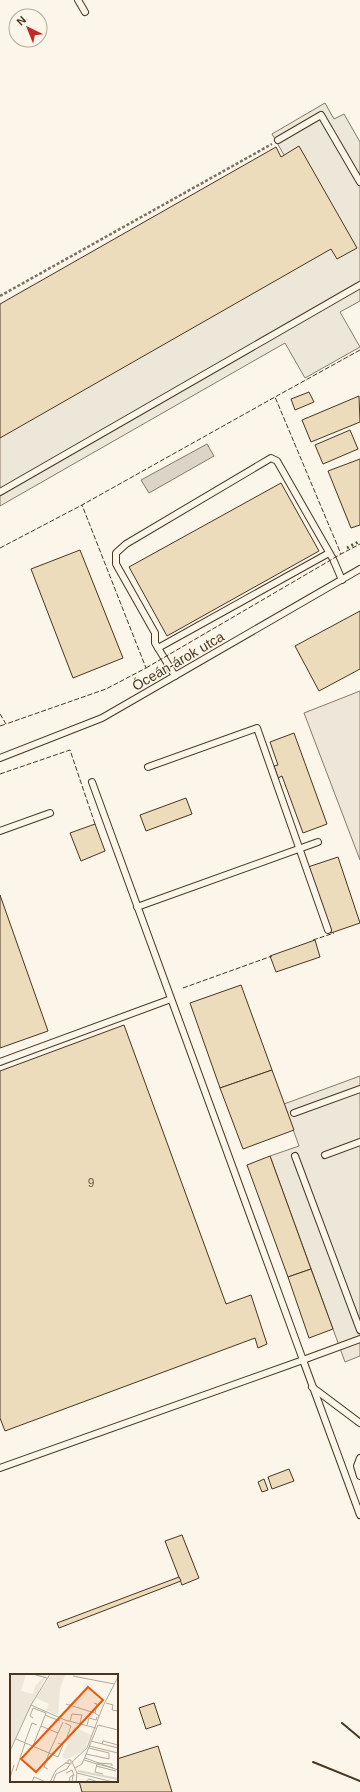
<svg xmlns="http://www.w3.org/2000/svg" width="360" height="1792" viewBox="0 0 360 1792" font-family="Helvetica,sans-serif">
	<rect width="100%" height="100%" fill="#fbf6e9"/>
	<!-- green -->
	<path fill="#ede6d9" stroke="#887966" d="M360,691V860L304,713Z"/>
	<!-- parking -->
	<g fill="#ede7d9" stroke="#887966">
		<path d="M325,103L334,119L344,114L360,142V301L340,312L360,347L305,378L285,343L0,506V438L284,155L272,134Z"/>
		<path d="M360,1076V1356L345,1362L270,1156L299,1146L284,1104Z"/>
	</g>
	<!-- water -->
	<path fill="#dcd4c6" stroke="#887966" d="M207,444L214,456L149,493L141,480Z"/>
	<!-- building -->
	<g fill="#ecdcbc" stroke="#4a3520">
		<path d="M299,146L357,248L337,259L331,249L0,438V304L276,147L281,157Z"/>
		<path d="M309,392L314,402L295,410L291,399Z"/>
		<path d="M359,396L360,422L311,442L302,420Z"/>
		<path d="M350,430L358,449L323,464L315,445Z"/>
		<path d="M360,459V525L351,528L328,471Z"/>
		<path d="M281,483L319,551L167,636L129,567Z"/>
		<path d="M80,550L123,658L73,678L31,569Z"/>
		<path d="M360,611V669L319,691L295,646Z"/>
		<path d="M294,733L327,824L303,833L282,776L278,778L274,766L278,765L270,742Z"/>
		<path d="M186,798L192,814L146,831L140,815Z"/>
		<path d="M95,824L105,851L81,861L70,833Z"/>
		<path d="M338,857L360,923L331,933L308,867Z"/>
		<path d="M0,895L48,1031L0,1048Z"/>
		<path d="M315,940L320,957L276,972L270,956Z"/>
		<path d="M241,985L272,1070L220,1088L190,1003Z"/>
		<path d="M124,1025L226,1304L251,1295L267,1344L258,1348L255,1338L5,1431L0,1418V1071Z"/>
		<path d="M272,1070L294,1130L243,1149L220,1088Z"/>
		<path d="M270,1156L311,1269L288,1277L247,1165Z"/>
		<path d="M311,1269L333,1329L309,1338L288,1277Z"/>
		<path d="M289,1469L294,1481L272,1489L268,1477Z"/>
		<path d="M264,1479L268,1490L262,1492L258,1482Z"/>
		<path d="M182,1535L199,1578L182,1585L165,1541Z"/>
		<path d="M179,1577L181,1581L59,1628L57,1623Z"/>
		<path d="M154,1703L161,1724L146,1729L139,1708Z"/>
		<path d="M158,1746L172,1792H82L79,1781H117V1759Z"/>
	</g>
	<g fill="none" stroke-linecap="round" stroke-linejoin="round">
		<defs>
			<g id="service">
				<path d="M78,0L85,12"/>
				<path d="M278,140L321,115L360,182"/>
				<path d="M0,492L360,285"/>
				<path d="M158,648L329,553"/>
				<path d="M175,676L155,643V633L116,564V553L126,544L271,458L277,461L333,559L342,580"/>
				<path d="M0,758L102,718L360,569"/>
				<path d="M148,767L257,728L328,930"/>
				<path d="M0,831L50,813"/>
				<path d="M137,907L318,842"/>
				<path d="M0,1062L171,999"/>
				<path d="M294,1113L360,1089"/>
				<path d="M325,1155L360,1142"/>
				<path d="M295,1156L360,1330"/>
				<path d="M360,1339L303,1360L360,1515"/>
				<path d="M312,1387L360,1423"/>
				<path d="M360,1458L357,1466L360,1476"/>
				<path d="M0,1468L303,1360L92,782"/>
			</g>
		</defs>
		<!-- service casing -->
		<use href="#service" stroke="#4a3520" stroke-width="8"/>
		<!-- path -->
		<path stroke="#7f6f5c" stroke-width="2.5" stroke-dasharray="3 2" stroke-linecap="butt" d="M0,296L272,144"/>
		<!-- service -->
		<use href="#service" stroke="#fbf6e9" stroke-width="6"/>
		<!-- hedge -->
		<path stroke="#436837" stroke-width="3" stroke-dasharray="2 3" stroke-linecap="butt" d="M347,548L360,541"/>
		<!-- fence -->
		<g stroke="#4a3520" stroke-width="1" stroke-dasharray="5 2" stroke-linecap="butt">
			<path d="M360,350L275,397L341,554L360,544"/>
			<path d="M0,548L82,505L275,397"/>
			<path d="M146,668L341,554"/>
			<path d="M0,714L6,724L106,689L146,668L82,505"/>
			<path d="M0,726L6,724"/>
			<path d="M0,774L70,750L95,824"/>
			<path d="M313,940L334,933"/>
			<path d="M183,988L272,956"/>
		</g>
		<!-- wall -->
		<g stroke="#4a3520" stroke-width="2">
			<path d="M342,1723L360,1738"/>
			<path d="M313,1762L360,1781"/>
		</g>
	</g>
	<g text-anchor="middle" stroke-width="3" stroke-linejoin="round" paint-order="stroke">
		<!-- number labels -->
		<g font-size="12" fill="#725f47">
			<text x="91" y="1187">9</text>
		</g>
		<!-- street labels -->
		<g font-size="14" fill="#4a3520" stroke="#fbf6e9">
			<text transform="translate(178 661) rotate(-30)" y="5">Óceán-árok utca</text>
		</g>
	</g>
	<!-- overview -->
	<g transform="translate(10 1674)">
		<rect width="108" height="108" fill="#fbf6e9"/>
		<path d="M0,0H16L11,17L23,20L25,12L33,4L20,0H39L34,3L35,4L0,76ZM42,0L55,1L50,15L48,41L36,36L39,30L26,24ZM64,53L81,61L74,77L57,85L52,83Z" fill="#ede6d9"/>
		<path fill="none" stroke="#dcd4c6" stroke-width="2" d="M68,97L108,105"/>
		<path fill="none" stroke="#b4a999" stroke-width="1" d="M23,0L37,4M63,2L104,10M84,29L87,30L85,39M96,29L103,31L102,36L108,37M56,30L85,39L89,42M21,31L55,46L86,54M35,41L50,47M60,47L62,40L72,41L70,49M55,49L61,52L57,63M77,51L79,44L86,46L87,43M88,51L108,56M31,52L48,59M6,65L39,79L53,48M81,67L108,74M15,68L22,49L27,51M92,70L93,67L108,71M23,72L36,39L23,34L20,42L23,44M79,72L108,79M0,77L21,31L40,0M76,80L99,85V79L79,74M75,84L108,96M74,86L87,90L85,98L93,100M62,88L77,74L93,32L108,3M62,88L67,99L66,108M55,89L61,90V86H58V89M87,89L102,90V92M87,90L103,94M86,92L106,97M65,94L72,90L88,51M38,95L34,93L39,79L48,83L53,71L48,69M6,97L15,69M56,99L62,96L64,102M67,99L103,108M0,104L4,91M22,108L24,103L36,108M40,108L46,96L57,88M43,108L46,100L57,95L60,90M59,108L60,103L63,101L62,108M75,108L79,105L88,108"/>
		<path fill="#e8590c" fill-opacity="0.15" stroke="#e8590c" stroke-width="2" d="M78,13L93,26L26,98L11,85Z"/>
		<rect width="108" height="108" fill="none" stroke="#4a3520" stroke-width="2"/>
	</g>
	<!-- north arrow -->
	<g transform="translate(28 28) rotate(317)"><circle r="19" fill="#fbf6e9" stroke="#b4a999"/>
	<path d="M0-3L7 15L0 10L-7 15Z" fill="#c62828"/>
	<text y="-6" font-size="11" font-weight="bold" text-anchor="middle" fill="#4a3520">N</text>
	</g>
</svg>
